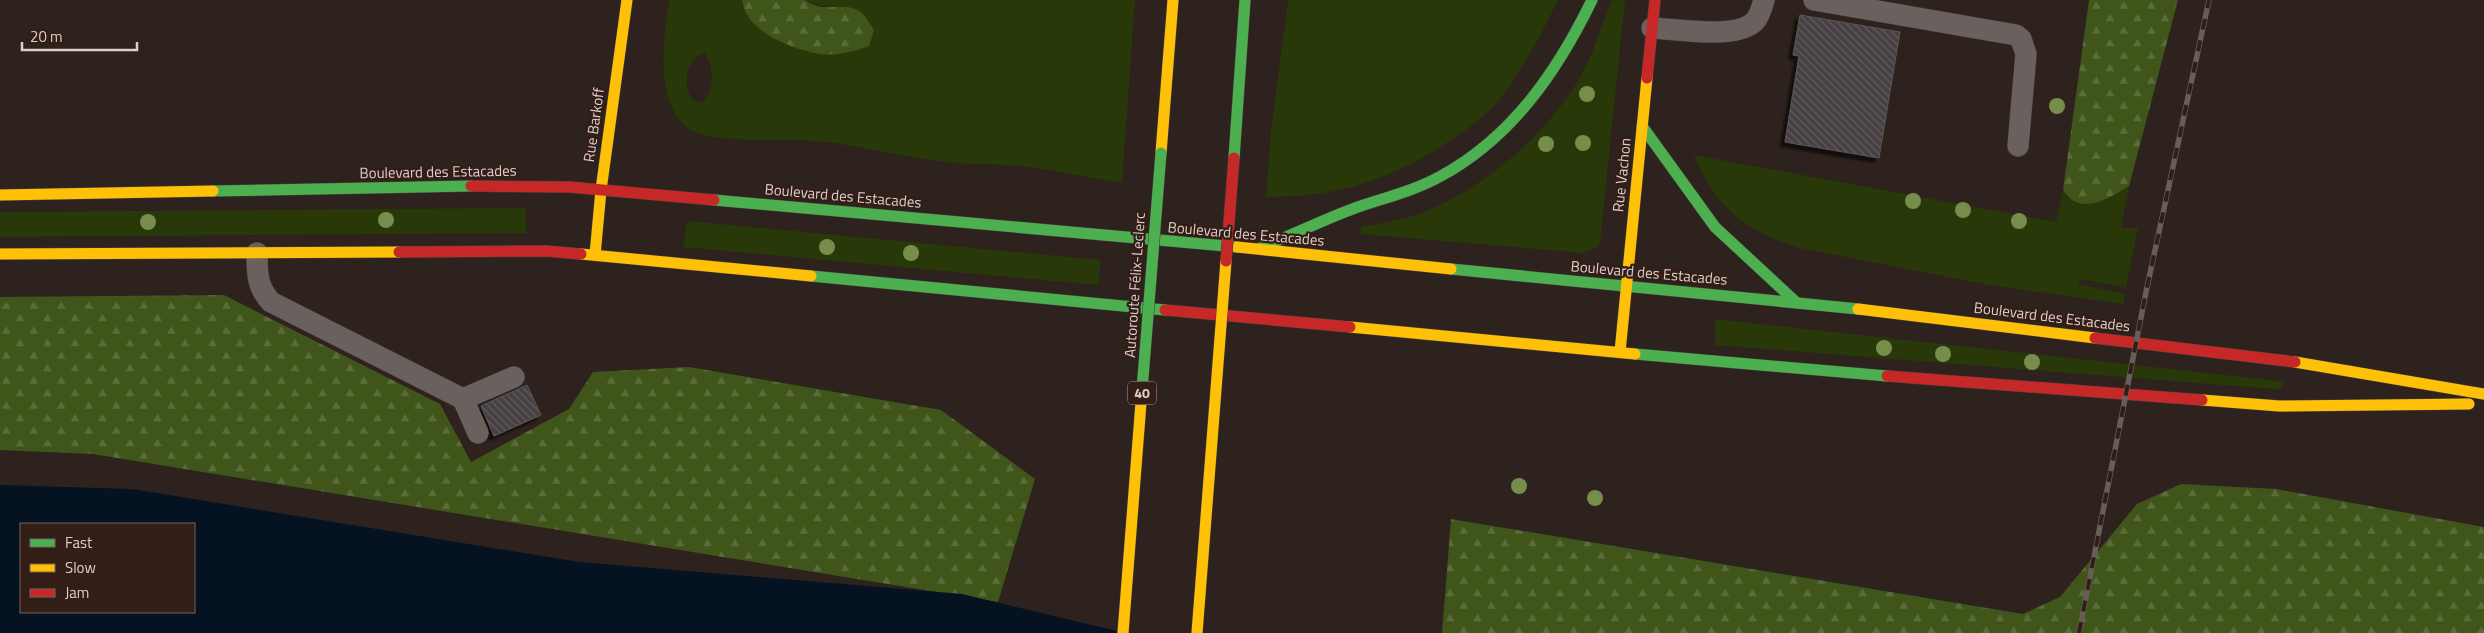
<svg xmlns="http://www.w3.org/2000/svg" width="2484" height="633" viewBox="0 0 2484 633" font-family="'Titillium Web',sans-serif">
	<defs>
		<pattern id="forest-firs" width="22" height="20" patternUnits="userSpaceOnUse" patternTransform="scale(1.25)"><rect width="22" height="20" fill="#40551a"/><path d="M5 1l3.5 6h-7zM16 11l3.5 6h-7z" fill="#5b6c3a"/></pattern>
		<pattern id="building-back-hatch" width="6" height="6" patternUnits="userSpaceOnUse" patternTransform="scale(1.25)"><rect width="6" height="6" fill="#464042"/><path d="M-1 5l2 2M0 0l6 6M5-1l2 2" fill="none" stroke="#605b5c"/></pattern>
		<filter id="shadow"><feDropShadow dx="-4.5" dy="4.5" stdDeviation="1" flood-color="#0009"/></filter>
	</defs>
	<rect width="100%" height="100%" fill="#2d221d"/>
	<!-- grass -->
	<g fill="#293809" fill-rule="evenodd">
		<path d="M669,0H742L743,9H855L811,5L805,0H1135L1122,183C1089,178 1055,170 1022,166C997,164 971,165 946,162C897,157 850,142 801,140C774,139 705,144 686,127C654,97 664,38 669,0ZM705,53C714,67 715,91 702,103C678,100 684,56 705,53Z"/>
		<path d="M1288,0H1558C1542,33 1525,66 1503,95C1487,116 1466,130 1445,144C1385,182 1337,197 1266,197L1271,132Z"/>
		<path d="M1612,0H1625L1600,243L1596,248L1583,253L1361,234V227C1382,223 1403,220 1424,212C1485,187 1544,137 1578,81C1593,55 1601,27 1612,0Z"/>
		<path d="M1694,155L2056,222L2063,190L2068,199L2109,198L2129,186L2121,228H2138L2126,288L2080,279L2078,284L2125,294L2123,304L1989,285L1800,248C1746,231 1716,209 1694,155Z"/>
		<path d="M526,208V233L0,237V212Z"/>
		<path d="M687,221L1101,260L1098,285L683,247Z"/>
		<path d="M1715,319L2280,381L2283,383V386L2279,389H2274L1715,345Z"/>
	</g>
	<!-- forest -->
	<g fill="url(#forest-firs)">
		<path d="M742,0H805C820,13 839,3 855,9C864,12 869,23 874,30L869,46C854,52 835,56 820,54C791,49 746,32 742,0Z"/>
		<path d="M2089,0H2178L2129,186C2108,199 2080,217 2063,190Z"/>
		<path d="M224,295L440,404L471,462L569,409L593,372L689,367L941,410L1035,479L998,602L93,454L0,450V297Z"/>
		<path d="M2181,484L2276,489L2484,527V633H1442L1451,519L2023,614L2060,597L2137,504Z"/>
	</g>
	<!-- water -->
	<path fill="#041222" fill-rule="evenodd" d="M0,485L132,489L579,562L962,594L1125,633H0ZM21,524H194V612H21Z"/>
	<!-- building -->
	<g fill="url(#building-back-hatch)" stroke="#5b5557" filter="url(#shadow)">
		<path d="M1800,15L1900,32L1879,158L1785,142L1799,56L1793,55Z"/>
		<path d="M527,385L541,415L494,436L481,406Z"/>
	</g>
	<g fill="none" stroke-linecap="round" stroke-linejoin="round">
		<defs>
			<g id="lane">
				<path d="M1814,0L2016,35L2021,39L2026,54L2018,146"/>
				<path d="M1652,28C1677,29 1737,40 1755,21C1760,15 1762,7 1764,0"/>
				<path d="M257,253C257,273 257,287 271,302L463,399L514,377"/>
				<path d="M463,399L478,433"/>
			</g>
			<g id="fast">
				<path d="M1642,126L1715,227L1797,303"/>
				<path d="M1234,158L1245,0"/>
				<path d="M213,191L471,186"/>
				<path d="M714,200L1237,247"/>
				<path d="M1260,248C1292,235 1323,220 1355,208C1384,198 1414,191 1441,176C1512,137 1557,72 1592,0"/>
				<path d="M1451,269L1858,309"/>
				<path d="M811,276L1165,310"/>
				<path d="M1635,354L1887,376"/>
			</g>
			<g id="slow">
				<path d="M1161,153L1173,0"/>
				<path d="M0,195L213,191"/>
				<path d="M1237,247L1451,269"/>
				<path d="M0,254L399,252"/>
				<path d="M581,254L811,276"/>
				<path d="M595,255L601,190L627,0"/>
				<path d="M1858,309L2095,338"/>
				<path d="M1350,327L1635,354"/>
				<path d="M1620,352L1647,78"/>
				<path d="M2295,362L2484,394"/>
				<path d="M2202,400L2279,406L2469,404"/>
			</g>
			<g id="jam">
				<path d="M1647,78L1655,0"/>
				<path d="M471,186L569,187L714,200"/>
				<path d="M399,252L546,251L581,254"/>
				<path d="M1165,310L1350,327"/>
				<path d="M2095,338L2295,362"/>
				<path d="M1887,376L2202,400"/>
			</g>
		</defs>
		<!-- lane casing -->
		<use href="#lane" stroke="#493f3b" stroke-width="22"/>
		<!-- fast casing -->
		<use href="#fast" stroke="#493f3b" stroke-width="12"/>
		<!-- slow casing -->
		<use href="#slow" stroke="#493f3b" stroke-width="12"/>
		<!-- jam casing -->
		<use href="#jam" stroke="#493f3b" stroke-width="12"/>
		<!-- lane -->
		<use href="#lane" stroke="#6a615e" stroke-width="21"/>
		<!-- fast -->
		<use href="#fast" stroke="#4caf50" stroke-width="11"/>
		<!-- slow -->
		<use href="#slow" stroke="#ffc107" stroke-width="11"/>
		<!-- jam -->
		<use href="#jam" stroke="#c62828" stroke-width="11"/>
		<defs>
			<path id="rail" d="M2079,633L2146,292L2209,0"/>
		</defs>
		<!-- rail casing -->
		<use href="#rail" stroke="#655e59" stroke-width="5.5"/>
		<!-- rail -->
		<use href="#rail" stroke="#331e17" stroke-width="4" stroke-dasharray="11" stroke-linecap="butt"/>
		<defs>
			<path id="fast-bridge" d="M1142,390L1161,153"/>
			<g id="slow-bridge">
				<path d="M1123,633L1142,390"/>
				<path d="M1197,633L1226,261"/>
			</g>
			<path id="jam-bridge" d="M1226,261L1234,158"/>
		</defs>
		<!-- fast-bridge casing -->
		<use href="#fast-bridge" stroke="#493f3b" stroke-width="12" stroke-linecap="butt"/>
		<!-- slow-bridge casing -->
		<use href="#slow-bridge" stroke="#493f3b" stroke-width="12" stroke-linecap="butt"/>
		<!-- jam-bridge casing -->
		<use href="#jam-bridge" stroke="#493f3b" stroke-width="12" stroke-linecap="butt"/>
		<!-- fast-bridge -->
		<use href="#fast-bridge" stroke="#4caf50" stroke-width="11"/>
		<!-- slow-bridge -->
		<use href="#slow-bridge" stroke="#ffc107" stroke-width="11"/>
		<!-- jam-bridge -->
		<use href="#jam-bridge" stroke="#c62828" stroke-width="11"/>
	</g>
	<!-- trees -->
	<g fill="#778d4b">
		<circle cx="1587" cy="94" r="8"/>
		<circle cx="2057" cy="106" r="8"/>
		<circle cx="1583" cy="143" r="8"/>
		<circle cx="1546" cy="144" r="8"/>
		<circle cx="1913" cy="201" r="8"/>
		<circle cx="1963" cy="210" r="8"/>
		<circle cx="386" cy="220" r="8"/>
		<circle cx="2019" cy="221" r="8"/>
		<circle cx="148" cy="222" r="8"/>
		<circle cx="827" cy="247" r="8"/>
		<circle cx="911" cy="253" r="8"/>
		<circle cx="1884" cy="348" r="8"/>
		<circle cx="1943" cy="354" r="8"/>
		<circle cx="2032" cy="362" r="8"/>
		<circle cx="1519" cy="486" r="8"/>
		<circle cx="1595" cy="498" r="8"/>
	</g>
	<g text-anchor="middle" stroke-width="4.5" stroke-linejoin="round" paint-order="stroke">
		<!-- shield labels -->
		<rect fill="#331e17" stroke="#ab9a94" stroke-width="1" x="1128" y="381.5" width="28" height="23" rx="4"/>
		<g font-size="14" font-weight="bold" fill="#decfca">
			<text x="1142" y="398">40</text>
		</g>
		<!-- street labels -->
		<g font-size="15" fill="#decfca" stroke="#331e17">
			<text transform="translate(594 125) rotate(-82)" y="5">Rue Barkoff</text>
			<text transform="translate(438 172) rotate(-1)" y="5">Boulevard des Estacades</text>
			<text transform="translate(1622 175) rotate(-84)" y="5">Rue Vachon</text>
			<text transform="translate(843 196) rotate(5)" y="5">Boulevard des Estacades</text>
			<text transform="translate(1246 234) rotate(5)" y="5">Boulevard des Estacades</text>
			<text transform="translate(1649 273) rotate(5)" y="5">Boulevard des Estacades</text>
			<text transform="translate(1135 285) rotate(-86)" y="5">Autoroute Félix-Leclerc</text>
			<text transform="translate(2052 317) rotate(7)" y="5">Boulevard des Estacades</text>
		</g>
	</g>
	<!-- legend -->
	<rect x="20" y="523" width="175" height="90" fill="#331e17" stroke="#77655f"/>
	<rect x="30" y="539" width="25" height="8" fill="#4caf50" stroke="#77655f"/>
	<text x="65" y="548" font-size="15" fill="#decfca">Fast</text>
	<rect x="30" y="564" width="25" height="8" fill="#ffc107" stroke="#77655f"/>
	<text x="65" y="573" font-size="15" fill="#decfca">Slow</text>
	<rect x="30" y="589" width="25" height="8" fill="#c62828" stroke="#77655f"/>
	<text x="65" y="598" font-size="15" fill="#decfca">Jam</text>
	<!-- scale -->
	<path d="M22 42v8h115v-8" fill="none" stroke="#decfca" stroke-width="2.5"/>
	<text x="30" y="42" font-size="15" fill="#decfca" stroke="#331e17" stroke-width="4" paint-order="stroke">20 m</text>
</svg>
